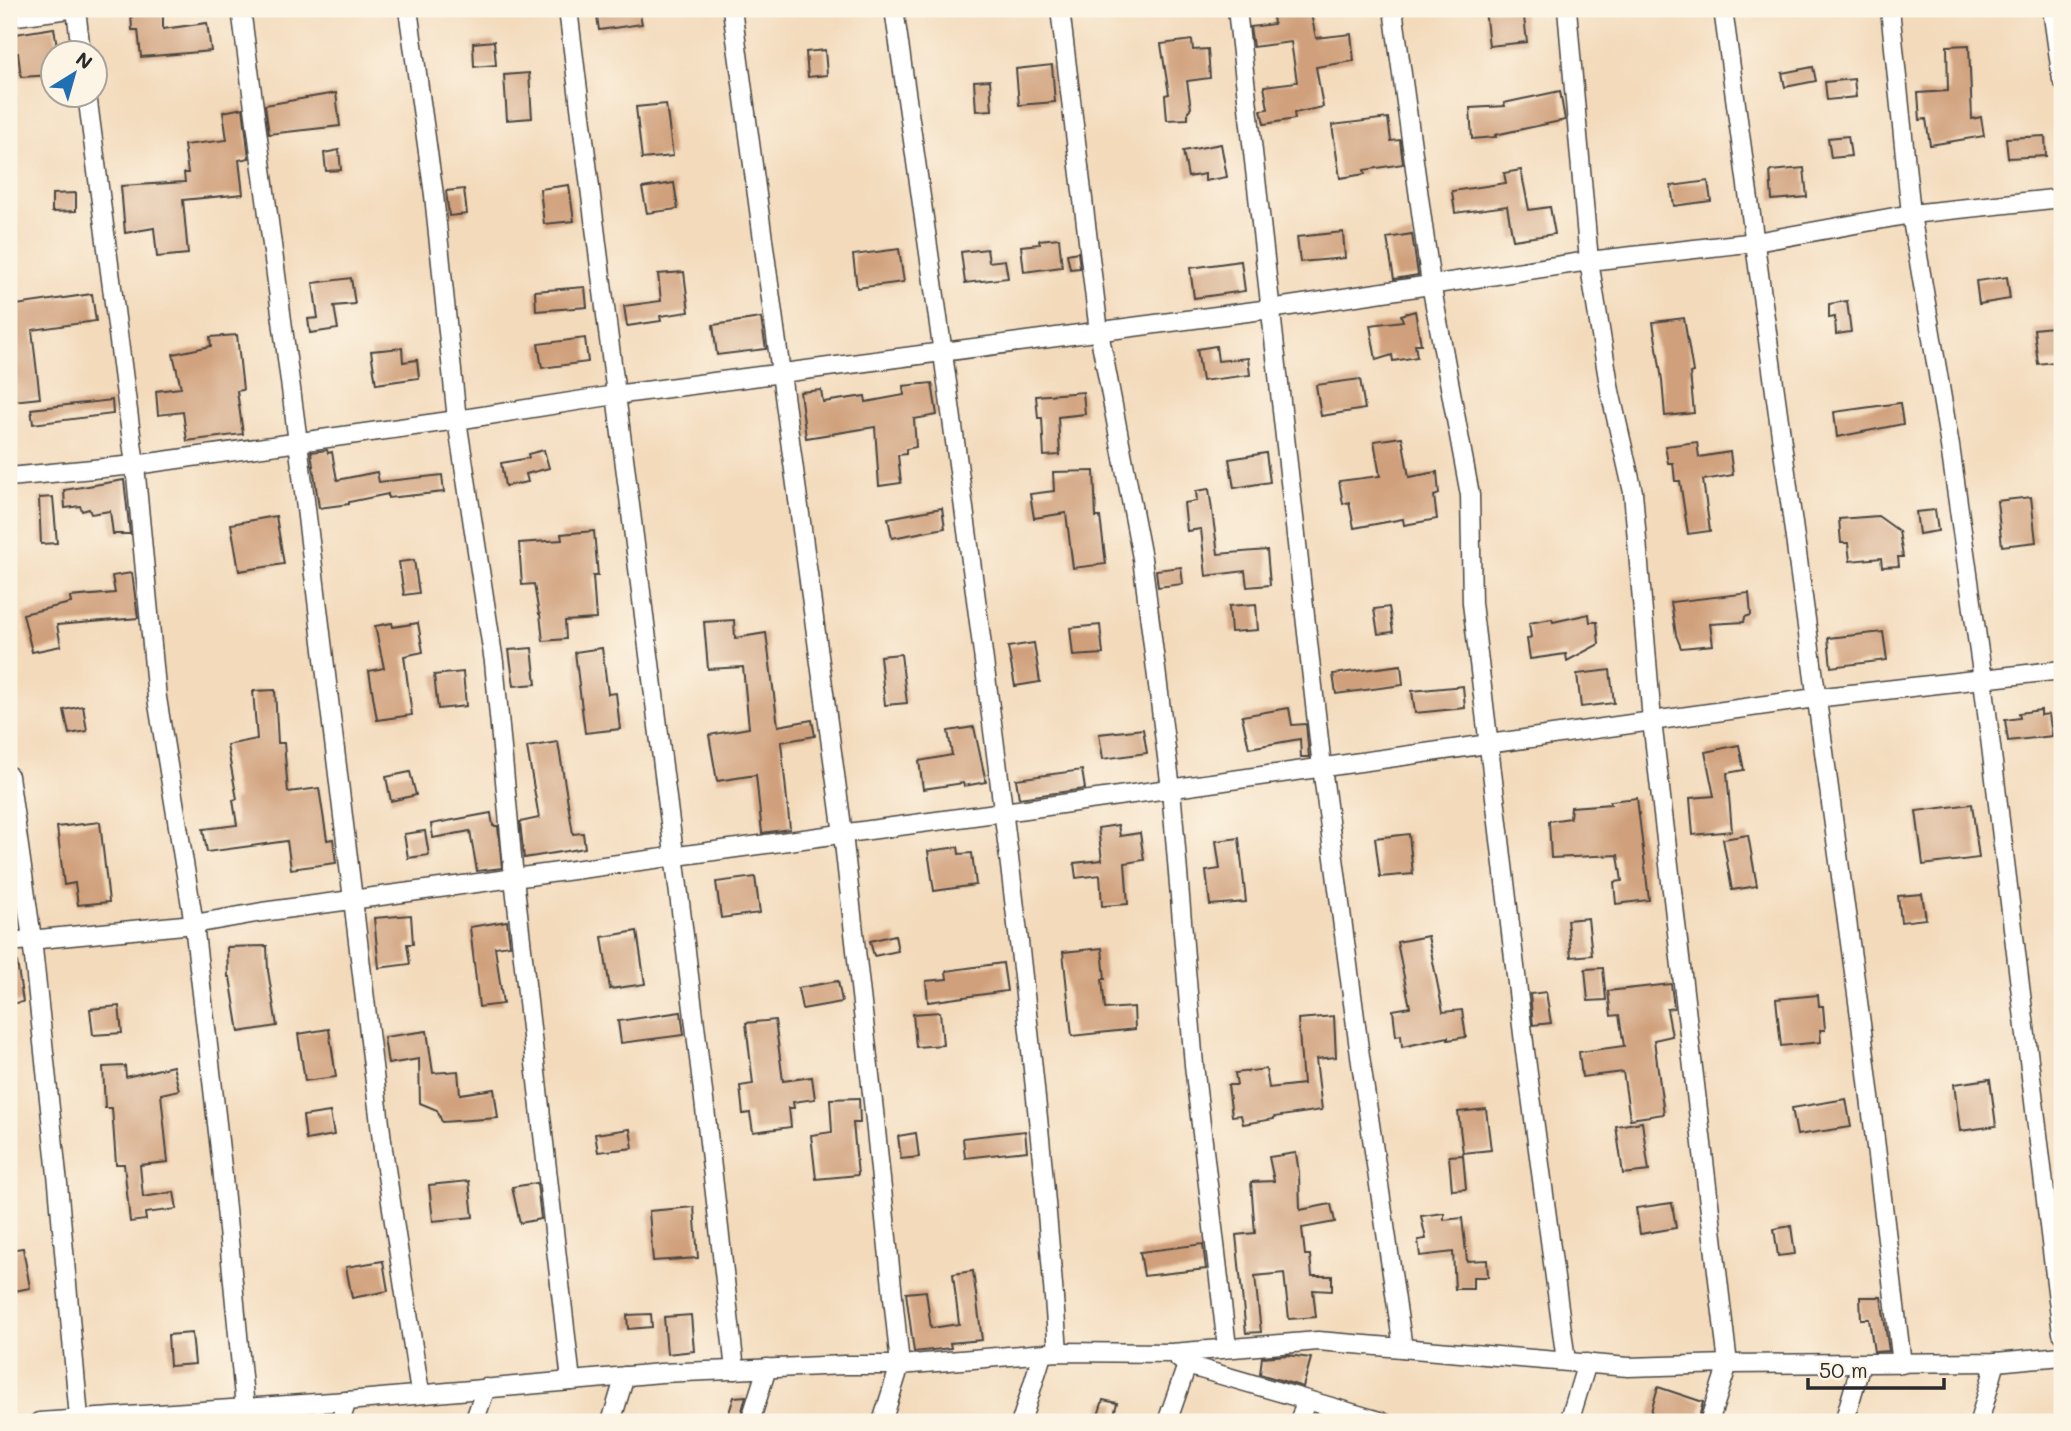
<svg xmlns="http://www.w3.org/2000/svg" width="2071" height="1431" viewBox="0 0 2071 1431" font-family="Mali,sans-serif">
	<rect width="100%" height="100%" fill="#fcf5e5"/>
	<filter id="ink" filterUnits="userSpaceOnUse"><feTurbulence type="fractalNoise" baseFrequency=".0143" numOctaves="2"/><feDisplacementMap in="SourceGraphic" scale="14" xChannelSelector="R" yChannelSelector="G"/><feConvolveMatrix kernelMatrix="1 2 1 2 8 2 1 2 1" color-interpolation-filters="sRGB"/></filter>
	<filter id="wash" filterUnits="userSpaceOnUse"><feTurbulence type="fractalNoise" baseFrequency=".00686" numOctaves="4" result="noise"/><feDisplacementMap in="SourceGraphic" scale="28" xChannelSelector="R" yChannelSelector="G"/><feGaussianBlur stdDeviation="1.57" result="paint"/><feColorMatrix in="noise" values="0 0 0 0 0 0 0 0 0 0 0 0 0 0 0 0 0 1.4 0 .05"/><feComposite in="paint" operator="in"/></filter>
	<g filter="url(#wash)">
		<rect width="100%" height="100%" fill="#f3dabb"/>
		<g id="blocks">
			<!-- building -->
			<g fill="#d0a07c">
				<path d="M596,9H639L642,24L599,30Z"/>
				<path d="M1272,9H1310L1316,38L1351,34L1354,61L1316,67L1323,107L1294,113L1295,119L1264,124L1261,110L1268,109L1264,86L1297,82L1291,42L1253,47L1250,27L1274,24Z"/>
				<path d="M1485,9H1523L1527,42L1489,46Z"/>
				<path d="M163,12V29L207,23L211,51L141,57L138,30H132L131,13Z"/>
				<path d="M54,28L58,52H52V75L21,77L18,53L10,54L9,35Z"/>
				<path d="M1192,40L1193,50L1208,49L1210,78L1187,81L1191,108L1188,111V119L1167,120L1165,95L1169,94L1161,44Z"/>
				<path d="M494,41L496,65L474,67L473,43Z"/>
				<path d="M1969,45L1972,119L1981,117L1984,136L1930,145L1926,119L1920,120L1918,93L1948,91L1947,46Z"/>
				<path d="M825,50L827,75L808,77L806,52Z"/>
				<path d="M1052,65L1055,102L1019,105L1016,69Z"/>
				<path d="M1813,67L1816,81L1785,87L1782,73Z"/>
				<path d="M529,73L532,118L507,120L504,75Z"/>
				<path d="M1854,79L1856,97L1827,100L1825,82Z"/>
				<path d="M990,80L992,110L976,111L974,81Z"/>
				<path d="M1560,91L1565,120L1495,135L1496,137L1472,139L1470,108L1505,106L1504,103Z"/>
				<path d="M336,93L340,126L269,134L265,105Z"/>
				<path d="M666,104L673,156L642,159L636,107Z"/>
				<path d="M243,108L249,158L239,160L243,194L183,200L188,254L157,257L154,228L125,233L121,186L185,182L184,173H188L184,145L227,140L223,112Z"/>
				<path d="M1388,118L1391,141L1400,140L1403,164L1364,170L1365,174L1340,178L1332,125Z"/>
				<path d="M1848,136L1851,156L1831,158L1828,138Z"/>
				<path d="M2045,136L2046,156L2008,158L2006,138Z"/>
				<path d="M1221,144L1227,177L1205,181V174L1188,177L1183,151Z"/>
				<path d="M339,150L341,170L326,171L324,153Z"/>
				<path d="M1804,168L1807,197L1772,200L1770,171Z"/>
				<path d="M1521,170L1529,210L1550,207L1555,234L1513,240L1507,206L1455,213L1452,191L1506,183L1504,173Z"/>
				<path d="M1708,181L1711,201L1674,206L1671,186Z"/>
				<path d="M674,183L678,209L647,213L642,188Z"/>
				<path d="M569,185L574,221L544,224L540,189Z"/>
				<path d="M464,189L467,214L449,216L446,191Z"/>
				<path d="M76,193V211L52,212V194Z"/>
				<path d="M1343,232L1345,258L1300,262L1297,237Z"/>
				<path d="M1412,234L1418,275L1394,279L1387,238Z"/>
				<path d="M1059,238L1062,267L1024,272L1021,246L1040,244L1039,240Z"/>
				<path d="M899,249L904,282L857,288L853,255Z"/>
				<path d="M987,249L989,262L1005,260L1008,278L965,283L961,252Z"/>
				<path d="M1078,252L1080,268L1070,269L1067,254Z"/>
				<path d="M1241,261L1245,291L1194,298L1190,268Z"/>
				<path d="M684,272L689,312L660,316L661,321L627,326L624,306L661,301L658,274Z"/>
				<path d="M2007,277L2010,299L1979,304L1976,281Z"/>
				<path d="M351,278L355,304L334,306L338,329L310,333L308,319L318,318L313,283Z"/>
				<path d="M585,287L587,307L536,311L535,291Z"/>
				<path d="M92,294L96,321L32,330L40,398L13,401L9,369V306Z"/>
				<path d="M1847,301L1851,332L1836,334L1835,317L1829,318V304Z"/>
				<path d="M1415,311L1421,344H1415L1417,357L1393,361L1392,355L1376,360L1370,325L1403,321L1401,315Z"/>
				<path d="M761,318L766,349L717,355L713,325Z"/>
				<path d="M1684,318L1693,372L1690,373L1694,413L1665,416L1662,380L1653,322Z"/>
				<path d="M2062,326V361L2038,364L2034,329Z"/>
				<path d="M237,335L243,390L237,391L243,434L187,441L183,412L158,415L156,391L181,388L173,354L211,346L210,337Z"/>
				<path d="M585,338L588,362L542,368L538,344Z"/>
				<path d="M1216,346L1218,361L1248,358L1250,375L1202,381L1197,349Z"/>
				<path d="M402,348L403,362L417,360L419,378L376,384L371,351Z"/>
				<path d="M1360,379L1365,409L1321,416L1316,385Z"/>
				<path d="M932,383L937,415L914,419L916,447L906,449V454L898,455L901,483L879,486L875,427L806,438L800,392L821,390L823,402L865,396L866,402L904,395L903,386Z"/>
				<path d="M1083,392L1085,414L1058,417L1060,455L1044,456L1042,418H1038L1036,396Z"/>
				<path d="M112,400L113,414L33,424L31,409Z"/>
				<path d="M1900,403L1903,424L1837,437L1834,412Z"/>
				<path d="M1402,437L1409,477L1437,472L1439,494L1434,496L1437,519L1404,525L1403,519L1354,528L1349,502L1343,504L1339,481L1380,476L1374,441Z"/>
				<path d="M1697,442L1699,457L1730,452L1733,475L1703,480L1710,531L1688,534L1680,481H1675L1673,463H1668L1665,446Z"/>
				<path d="M327,450L328,453L332,452L337,480L377,472L379,482L442,475L444,492L388,498V494L349,502V504L319,508L311,452Z"/>
				<path d="M544,450L549,468L526,474L528,482L505,486L501,463L529,458L528,454Z"/>
				<path d="M1266,453L1270,482L1234,488L1229,459Z"/>
				<path d="M1094,471L1096,517H1100L1106,564L1073,568L1066,513L1034,518L1030,494L1054,491L1053,472Z"/>
				<path d="M124,480L130,534H113L110,511L91,514L89,509L82,511L80,506L65,508L64,490Z"/>
				<path d="M1209,489L1218,554L1267,550L1270,585L1247,587L1245,571L1206,576L1201,529L1187,531L1184,503L1197,501L1196,491Z"/>
				<path d="M53,497L57,543L41,544L39,498Z"/>
				<path d="M2031,497L2036,542L2002,546L1997,501Z"/>
				<path d="M942,508L945,528L892,538L888,518Z"/>
				<path d="M1935,510L1938,531L1919,534L1916,512Z"/>
				<path d="M276,516L284,564L239,571L231,524Z"/>
				<path d="M1878,516L1899,531L1903,557H1898L1899,566L1882,567L1881,558L1850,561L1848,543H1841L1839,519Z"/>
				<path d="M594,531L598,576H593L596,619L565,621L566,639L543,641L540,614H539L534,584L522,585L519,543L562,540L561,534Z"/>
				<path d="M414,560L419,593L404,595L399,562Z"/>
				<path d="M1181,567L1183,584L1158,587L1156,570Z"/>
				<path d="M132,573L138,618L57,625L61,646L32,652L23,614L71,603L70,597L115,593L112,576Z"/>
				<path d="M1749,593L1751,615L1745,617L1744,622L1710,624L1713,645L1681,648L1676,635L1671,602Z"/>
				<path d="M1256,604L1258,630L1231,632L1229,606Z"/>
				<path d="M1389,607L1393,632L1378,634L1374,609Z"/>
				<path d="M1589,614L1590,622H1597L1599,644L1567,661L1566,654L1530,659L1527,639L1531,637L1529,623L1552,619L1553,622Z"/>
				<path d="M734,620L735,638L766,633L778,726L812,720L815,736L781,742L790,829L762,833L756,775L717,781L709,735L749,728L743,667L708,669L704,622Z"/>
				<path d="M392,623L393,627L418,623L423,652L404,656L412,715L377,720L369,671L384,668L375,626Z"/>
				<path d="M1100,625L1103,654L1073,656L1070,628Z"/>
				<path d="M1883,632L1887,660L1831,667L1828,638Z"/>
				<path d="M1034,643L1040,682L1015,686L1008,647Z"/>
				<path d="M532,648L536,684L514,686L509,650Z"/>
				<path d="M602,648L608,694L616,693L620,729L585,733L575,652Z"/>
				<path d="M901,654L907,703L885,705L880,656Z"/>
				<path d="M1401,665L1403,685L1336,694L1333,674Z"/>
				<path d="M1610,670L1614,703L1581,707L1577,674Z"/>
				<path d="M463,672L466,706L438,709L434,675Z"/>
				<path d="M1463,686L1465,708L1415,713L1412,691Z"/>
				<path d="M275,690L278,743H284L288,792L319,788L327,840L333,839L336,863L291,869L287,841L207,852L203,829L237,825L233,800L237,799L227,745L257,739L253,691Z"/>
				<path d="M83,706L87,731L69,734L64,710Z"/>
				<path d="M1289,708L1292,725L1306,724L1309,757H1301L1300,739L1249,748L1242,716Z"/>
				<path d="M2041,710V715L2049,714L2052,736L2008,741L2005,720L2020,718L2019,713Z"/>
				<path d="M974,727L986,782L964,786L963,783L923,789L919,761L952,755L948,731Z"/>
				<path d="M1143,729L1147,753L1103,759L1099,734Z"/>
				<path d="M558,742L573,834L583,833L585,848L524,858L520,822L539,818L527,747Z"/>
				<path d="M1739,745L1744,770L1727,773L1732,831L1693,835L1690,798L1714,796L1705,752Z"/>
				<path d="M1082,770L1085,789L1019,798L1016,779Z"/>
				<path d="M410,772L416,795L391,801L386,777Z"/>
				<path d="M1637,798L1649,900L1616,904L1614,882L1622,881L1618,855L1551,858L1549,821L1570,818L1571,807L1611,804L1610,801Z"/>
				<path d="M1972,804L1979,858L1923,865L1916,811Z"/>
				<path d="M491,813L493,826H498L502,868L477,871L470,831L433,838L431,824Z"/>
				<path d="M100,822L109,902L78,905L75,883L64,885L57,827Z"/>
				<path d="M1118,825L1120,836L1140,833L1144,860L1125,863L1128,904L1102,906L1100,875L1076,878L1074,863L1102,860L1098,828Z"/>
				<path d="M425,831L429,855L408,858L404,834Z"/>
				<path d="M1409,834L1413,874L1380,877L1375,838Z"/>
				<path d="M1748,835L1757,886L1732,890L1723,839Z"/>
				<path d="M1239,838L1246,902L1210,905L1206,871L1220,869L1216,841Z"/>
				<path d="M958,847L959,854L972,853L976,885L934,891L928,851Z"/>
				<path d="M755,877L760,913L721,918L716,882Z"/>
				<path d="M1922,894L1926,919L1901,922L1898,896Z"/>
				<path d="M411,915L413,944H407L410,964L379,968L374,918Z"/>
				<path d="M1588,918L1592,955L1571,957L1567,920Z"/>
				<path d="M507,921L510,945L495,947L503,1004L479,1007L470,927Z"/>
				<path d="M637,931L645,984L610,989L602,937Z"/>
				<path d="M895,935L898,951L874,956L870,941Z"/>
				<path d="M1428,936L1443,1012L1462,1010L1466,1037L1448,1040V1037L1402,1047L1401,1035L1396,1036L1393,1010L1410,1007L1397,942Z"/>
				<path d="M267,946L268,971L277,1026L239,1032L230,977H228L227,947Z"/>
				<path d="M1102,948L1105,979H1102L1105,1009L1134,1007L1135,1029L1072,1036L1063,952Z"/>
				<path d="M9,962H17L23,1002L9,1004Z"/>
				<path d="M1003,963L1007,991L928,1002L926,981L947,979L946,971Z"/>
				<path d="M1603,968L1606,1000L1588,1001L1585,969Z"/>
				<path d="M838,981L842,1002L802,1009L798,988Z"/>
				<path d="M1671,984L1674,1008L1667,1009L1672,1036L1654,1040L1664,1114L1630,1119L1623,1072L1582,1077L1579,1052L1624,1046L1619,1015L1611,1016L1608,991Z"/>
				<path d="M1546,992L1551,1023L1533,1025L1530,994Z"/>
				<path d="M1818,995L1819,1006H1823L1825,1030H1820L1821,1042L1781,1046L1776,999Z"/>
				<path d="M119,1006L122,1033L93,1035L90,1009Z"/>
				<path d="M681,1012L684,1035L621,1043L618,1021Z"/>
				<path d="M940,1012L943,1045L916,1047L913,1014Z"/>
				<path d="M1334,1016L1336,1057L1316,1059L1322,1110L1274,1117V1119L1243,1124L1241,1115L1232,1116L1228,1085H1237L1235,1073L1266,1069L1269,1088L1303,1084L1298,1019Z"/>
				<path d="M775,1020L783,1081L812,1077L815,1099L793,1102L794,1108H789L791,1127L753,1132L750,1113L743,1114L740,1086L753,1084L746,1023Z"/>
				<path d="M329,1029L336,1077L305,1081L298,1034Z"/>
				<path d="M427,1031L433,1073L458,1071L460,1094L494,1089L498,1118L442,1122L437,1110L420,1103L419,1059L388,1064L384,1037Z"/>
				<path d="M125,1066L126,1077L173,1066L179,1090L161,1094L168,1162L140,1165L143,1197L174,1192L177,1209L145,1213L146,1220L130,1222L124,1164H116L112,1108H105L103,1067Z"/>
				<path d="M1990,1079L1996,1126L1960,1131L1954,1084Z"/>
				<path d="M859,1098L860,1123H853L858,1175L816,1179L811,1135L832,1132L830,1099Z"/>
				<path d="M1846,1099L1851,1127L1797,1135L1792,1108Z"/>
				<path d="M1486,1109L1491,1150L1463,1153L1458,1112Z"/>
				<path d="M330,1112L334,1135L306,1140L303,1116Z"/>
				<path d="M1642,1122L1649,1171L1623,1174L1616,1126Z"/>
				<path d="M630,1129L633,1148L598,1152L595,1134Z"/>
				<path d="M1025,1131L1027,1151L965,1158L963,1138Z"/>
				<path d="M916,1133L919,1157L901,1159L898,1136Z"/>
				<path d="M1296,1153L1299,1173L1300,1210L1331,1204L1335,1222L1302,1228L1305,1255H1310L1312,1276H1332V1291L1313,1290L1316,1317L1289,1319L1284,1273L1255,1276L1261,1332L1246,1333L1236,1235L1255,1233L1251,1182L1274,1181L1269,1157Z"/>
				<path d="M1463,1155L1466,1189L1452,1190L1449,1156Z"/>
				<path d="M469,1181L473,1217L433,1221L429,1185Z"/>
				<path d="M537,1183L541,1219L520,1223L512,1187Z"/>
				<path d="M1672,1203L1676,1228L1640,1234L1636,1208Z"/>
				<path d="M694,1207L698,1258L653,1261L649,1211Z"/>
				<path d="M1444,1213V1220L1462,1218L1467,1261L1487,1260L1488,1277H1473V1289H1455L1453,1252L1420,1256L1418,1240L1426,1239L1421,1216Z"/>
				<path d="M1791,1226L1795,1254L1778,1256L1774,1229Z"/>
				<path d="M1203,1244L1206,1269L1144,1276L1140,1252Z"/>
				<path d="M23,1248L30,1288L9,1292V1250Z"/>
				<path d="M383,1261L388,1291L352,1298L346,1267Z"/>
				<path d="M973,1271L982,1340L950,1343L951,1348L914,1352L906,1293L926,1291L931,1328L959,1324L953,1274Z"/>
				<path d="M1860,1297H1881L1889,1351L1874,1352L1869,1319H1861Z"/>
				<path d="M651,1314L652,1327L628,1329L627,1315Z"/>
				<path d="M691,1315L694,1351L667,1354L664,1317Z"/>
				<path d="M192,1333L195,1364L170,1366L168,1335Z"/>
				<path d="M1288,1355L1311,1358L1303,1387L1260,1374L1262,1357Z"/>
				<path d="M1658,1387L1703,1402L1698,1422H1648Z"/>
				<path d="M746,1396L739,1422H726L734,1397Z"/>
				<path d="M1103,1400L1117,1403L1112,1422H1096Z"/>
			</g>
		</g>
	</g>
	<g filter="url(#ink)">
		<use href="#blocks" fill-opacity="0" stroke="#494541" stroke-width="2"/>
		<g fill="none" stroke-linecap="round" stroke-linejoin="round">
			<defs>
				<g id="street">
					<path d="M76,9L81,52"/>
					<path d="M241,9L298,442L383,1149L420,1393"/>
					<path d="M408,9L434,195L457,420L494,662L514,878L571,1381"/>
					<path d="M568,9C623,463 685,916 735,1370"/>
					<path d="M732,9L843,834L874,1111L900,1365L882,1422"/>
					<path d="M894,9C926,229 957,449 985,669C1015,897 1042,1124 1058,1352"/>
					<path d="M1060,9L1099,332L1142,558L1171,789L1194,1065L1227,1347"/>
					<path d="M1237,9L1322,767L1360,1056L1403,1348"/>
					<path d="M1393,9L1431,284L1470,495L1472,603L1525,1051L1566,1361"/>
					<path d="M1567,9L1589,261L1610,391L1633,492L1652,721L1728,1364L1709,1422"/>
					<path d="M1723,9L1862,1031L1902,1364"/>
					<path d="M1890,9L1911,214L1950,446L1983,680L2062,1333"/>
					<path d="M2052,9L2062,80"/>
					<path d="M9,17L70,9"/>
					<path d="M87,94L135,465L157,698L194,924L222,1167L245,1408"/>
					<path d="M9,477L135,465L457,420L615,395L1270,309L1589,261L1756,242L1911,214L2062,198"/>
					<path d="M9,776L32,939L58,1184L79,1418L76,1422"/>
					<path d="M9,942L194,924L262,912L1026,809L1815,698L2062,670"/>
					<path d="M1187,1365L1383,1422"/>
					<path d="M39,1422L347,1401L661,1373L844,1365H900L1058,1352L1172,1353L1318,1341L1628,1367L1728,1364L1996,1362L2062,1356"/>
					<path d="M340,1422L347,1401"/>
					<path d="M474,1422L486,1388"/>
					<path d="M611,1422L625,1376"/>
					<path d="M750,1422L767,1368"/>
					<path d="M1021,1422L1042,1355"/>
					<path d="M1167,1422L1187,1365L1178,1358"/>
					<path d="M1299,1422L1306,1401"/>
					<path d="M1569,1422L1587,1363"/>
					<path d="M1844,1422L1861,1364"/>
					<path d="M1979,1422L1996,1362"/>
				</g>
			</defs>
			<!-- street casing -->
			<use href="#street" stroke="#494541" stroke-width="21"/>
			<!-- street -->
			<use href="#street" stroke="#fff" stroke-width="18"/>
		</g>
	</g>
	<!-- margin -->
	<rect width="2071" height="1431" fill="none" stroke="#fcf5e5" stroke-width="35"/>
	<!-- north arrow -->
	<g transform="translate(74 74) rotate(37)"><circle r="33" fill="#fcf5e5" stroke="#a8a49b" stroke-width="2"/>
	<path d="M0-5L12 26L0 18L-12 26Z" fill="#1f6fb2"/>
	<text y="-10" font-size="19" font-weight="bold" text-anchor="middle" fill="#2b2b2b">N</text>
	</g>
	<!-- scale -->
	<path d="M1808 1378v10h136v-10" fill="none" stroke="#2b2b2b" stroke-width="3.5"/>
	<text x="1819" y="1378" font-size="21" fill="#2b2b2b" stroke="#fcf5e5" stroke-width="5" paint-order="stroke">50 m</text>
</svg>
